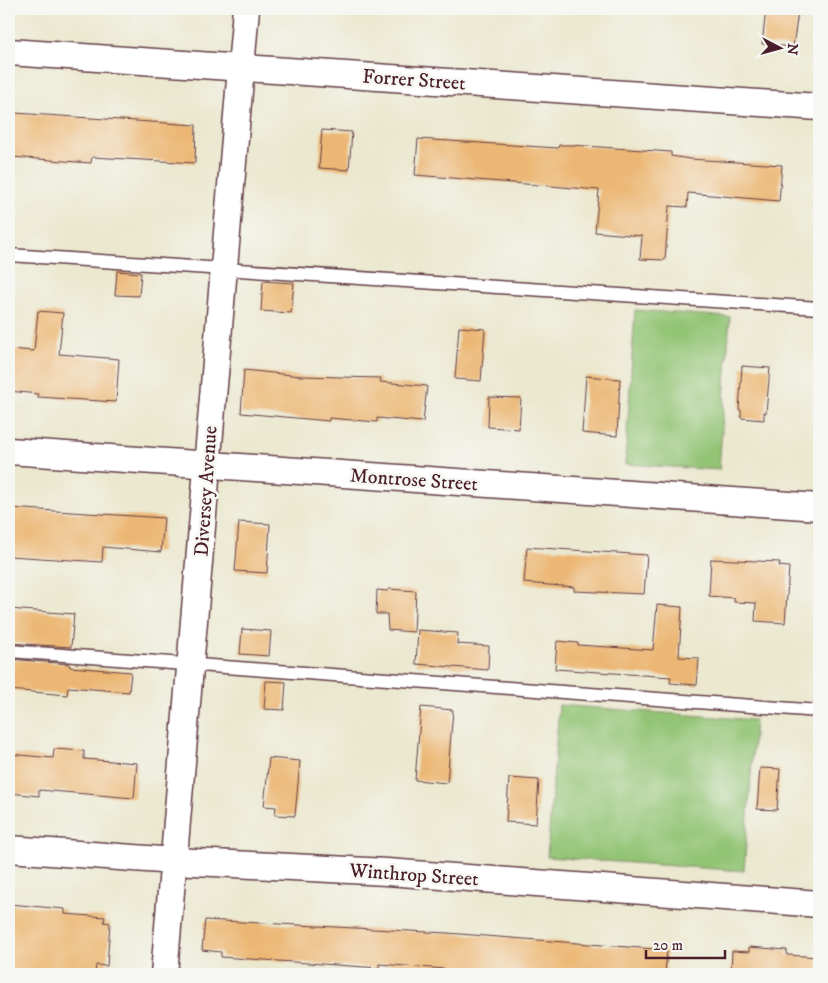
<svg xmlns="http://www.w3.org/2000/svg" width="828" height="983" viewBox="0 0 828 983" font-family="'IM FELL DW Pica',serif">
	<rect width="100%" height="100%" fill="#f6f6f2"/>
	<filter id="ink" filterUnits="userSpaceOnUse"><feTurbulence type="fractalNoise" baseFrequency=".02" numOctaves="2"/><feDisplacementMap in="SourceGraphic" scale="10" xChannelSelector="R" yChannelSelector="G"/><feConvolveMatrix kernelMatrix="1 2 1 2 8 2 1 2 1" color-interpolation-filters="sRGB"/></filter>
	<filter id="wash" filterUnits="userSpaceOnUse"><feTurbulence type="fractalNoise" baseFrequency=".0096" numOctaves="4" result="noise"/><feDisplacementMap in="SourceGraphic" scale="20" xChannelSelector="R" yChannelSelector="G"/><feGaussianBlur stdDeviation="1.12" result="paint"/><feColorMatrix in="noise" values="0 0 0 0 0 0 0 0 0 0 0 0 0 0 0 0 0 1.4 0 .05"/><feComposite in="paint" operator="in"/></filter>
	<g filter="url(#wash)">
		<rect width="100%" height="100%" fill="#ebe8cf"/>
		<!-- green -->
		<g fill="#93c474" stroke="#6e7250">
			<path d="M635,310L730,317L719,470L625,464Z"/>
			<path d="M559,705L755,720L744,871L547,857Z"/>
		</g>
		<g id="blocks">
			<!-- building -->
			<g fill="#ecb774">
				<path d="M766,9L798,12L793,47L762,44Z"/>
				<path d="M15,113L196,125L195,163L92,157L91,163L11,157Z"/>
				<path d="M322,130L352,132L349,170L319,168Z"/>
				<path d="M418,139L558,148L559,145H572L671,152V156L690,159L782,165L779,201L688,193L687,207L669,206L665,260L640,259L642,236L595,232L599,190L415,175Z"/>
				<path d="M117,271L141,273L139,296L115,295Z"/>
				<path d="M263,281L294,283L291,313L261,311Z"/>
				<path d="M38,311L63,313L59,354L119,359L116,402L38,397V394L9,391V349L34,351Z"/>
				<path d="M459,327L485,329L481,381L455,379Z"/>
				<path d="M742,366L770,368L766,413L764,412V420L741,418V410H739Z"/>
				<path d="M244,370L301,376L381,378L380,382L427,386L423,422L377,418V422L329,418V421L241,413Z"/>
				<path d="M586,376L620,379L617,436L582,433Z"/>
				<path d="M489,397L521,398L519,429L488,427Z"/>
				<path d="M9,508L164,518L161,552L103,547L102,562L9,556Z"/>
				<path d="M239,522L270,524L267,573L235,571Z"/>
				<path d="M527,547L647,555L644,594L574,591V587L524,583Z"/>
				<path d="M711,559L780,562L779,566L789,567L785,623L755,621L756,603L734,602V598L709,596Z"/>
				<path d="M389,589L416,591L414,632L388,630L387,614H376L377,590L388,591Z"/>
				<path d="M657,605L682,607L679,657L699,658L697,685L670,683L671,677L555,669L557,641L578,643V645L653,650Z"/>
				<path d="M9,609L74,614L71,647L9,643Z"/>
				<path d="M242,629L271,631L269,656L240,654Z"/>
				<path d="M418,630L458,633L457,644L489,646L488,670L416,664Z"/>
				<path d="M9,659L69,664L70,667L131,672L129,692L68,687L67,695L9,690Z"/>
				<path d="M266,681L286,682L284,710L264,709Z"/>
				<path d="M421,707L453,710L447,783L415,780Z"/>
				<path d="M54,749L84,751V759L137,763L134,798L39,790V796L9,793V754L53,758Z"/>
				<path d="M269,758L300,761L295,816L275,815L276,807L264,806Z"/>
				<path d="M760,768L780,769L777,810L757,809Z"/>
				<path d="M509,778L539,780L536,824L506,822Z"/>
				<path d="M9,904L65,909V914L105,917L104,922L110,923L107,966L96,965L95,974H9Z"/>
				<path d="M205,920L447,933L667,950L665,974H444L445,969L379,964V968L221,957V952L202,950Z"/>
				<path d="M749,947L787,950V955L819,957V974H731L732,951L749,952Z"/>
			</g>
		</g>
	</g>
	<g filter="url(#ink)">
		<use href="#blocks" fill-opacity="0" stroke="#623d44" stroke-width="1"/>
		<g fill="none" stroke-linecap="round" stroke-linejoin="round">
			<defs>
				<g id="lane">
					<path d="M9,255L819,308"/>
					<path d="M9,651L819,711"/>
				</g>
				<g id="street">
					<path d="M9,52L819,107"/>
					<path d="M9,451L819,507"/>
					<path d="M9,849L175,861L387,872L819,904"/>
					<path d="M164,974L246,9"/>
				</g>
			</defs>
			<!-- lane casing -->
			<use href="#lane" stroke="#623d44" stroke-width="15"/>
			<!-- street casing -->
			<use href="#street" stroke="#623d44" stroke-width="29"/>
			<!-- lane -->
			<use href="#lane" stroke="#fff" stroke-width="12"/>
			<!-- street -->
			<use href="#street" stroke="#fff" stroke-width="26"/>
		</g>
	</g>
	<g text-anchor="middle" stroke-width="5" stroke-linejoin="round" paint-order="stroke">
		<!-- street labels -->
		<g font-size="20" fill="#4a1f2b" stroke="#f6f6f2">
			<text transform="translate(414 79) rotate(4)" y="7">Forrer Street</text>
			<text transform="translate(414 479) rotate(4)" y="7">Montrose Street</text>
			<text transform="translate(205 491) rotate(-86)" y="7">Diversey Avenue</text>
			<text transform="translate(414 874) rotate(4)" y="7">Winthrop Street</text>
		</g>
	</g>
	<!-- margin -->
	<rect width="828" height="983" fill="none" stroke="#f6f6f2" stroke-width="30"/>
	<!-- north arrow -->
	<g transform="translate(780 48) rotate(96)" stroke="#f6f6f2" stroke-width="4" paint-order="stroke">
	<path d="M0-4L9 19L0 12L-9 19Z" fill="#4a1f2b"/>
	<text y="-8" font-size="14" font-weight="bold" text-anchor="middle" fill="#4a1f2b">N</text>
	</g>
	<!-- scale -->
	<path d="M646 950v8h79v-8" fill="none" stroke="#4a1f2b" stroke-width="2.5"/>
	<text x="653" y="950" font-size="15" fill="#4a1f2b" stroke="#f6f6f2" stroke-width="4" paint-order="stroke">20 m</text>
</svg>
